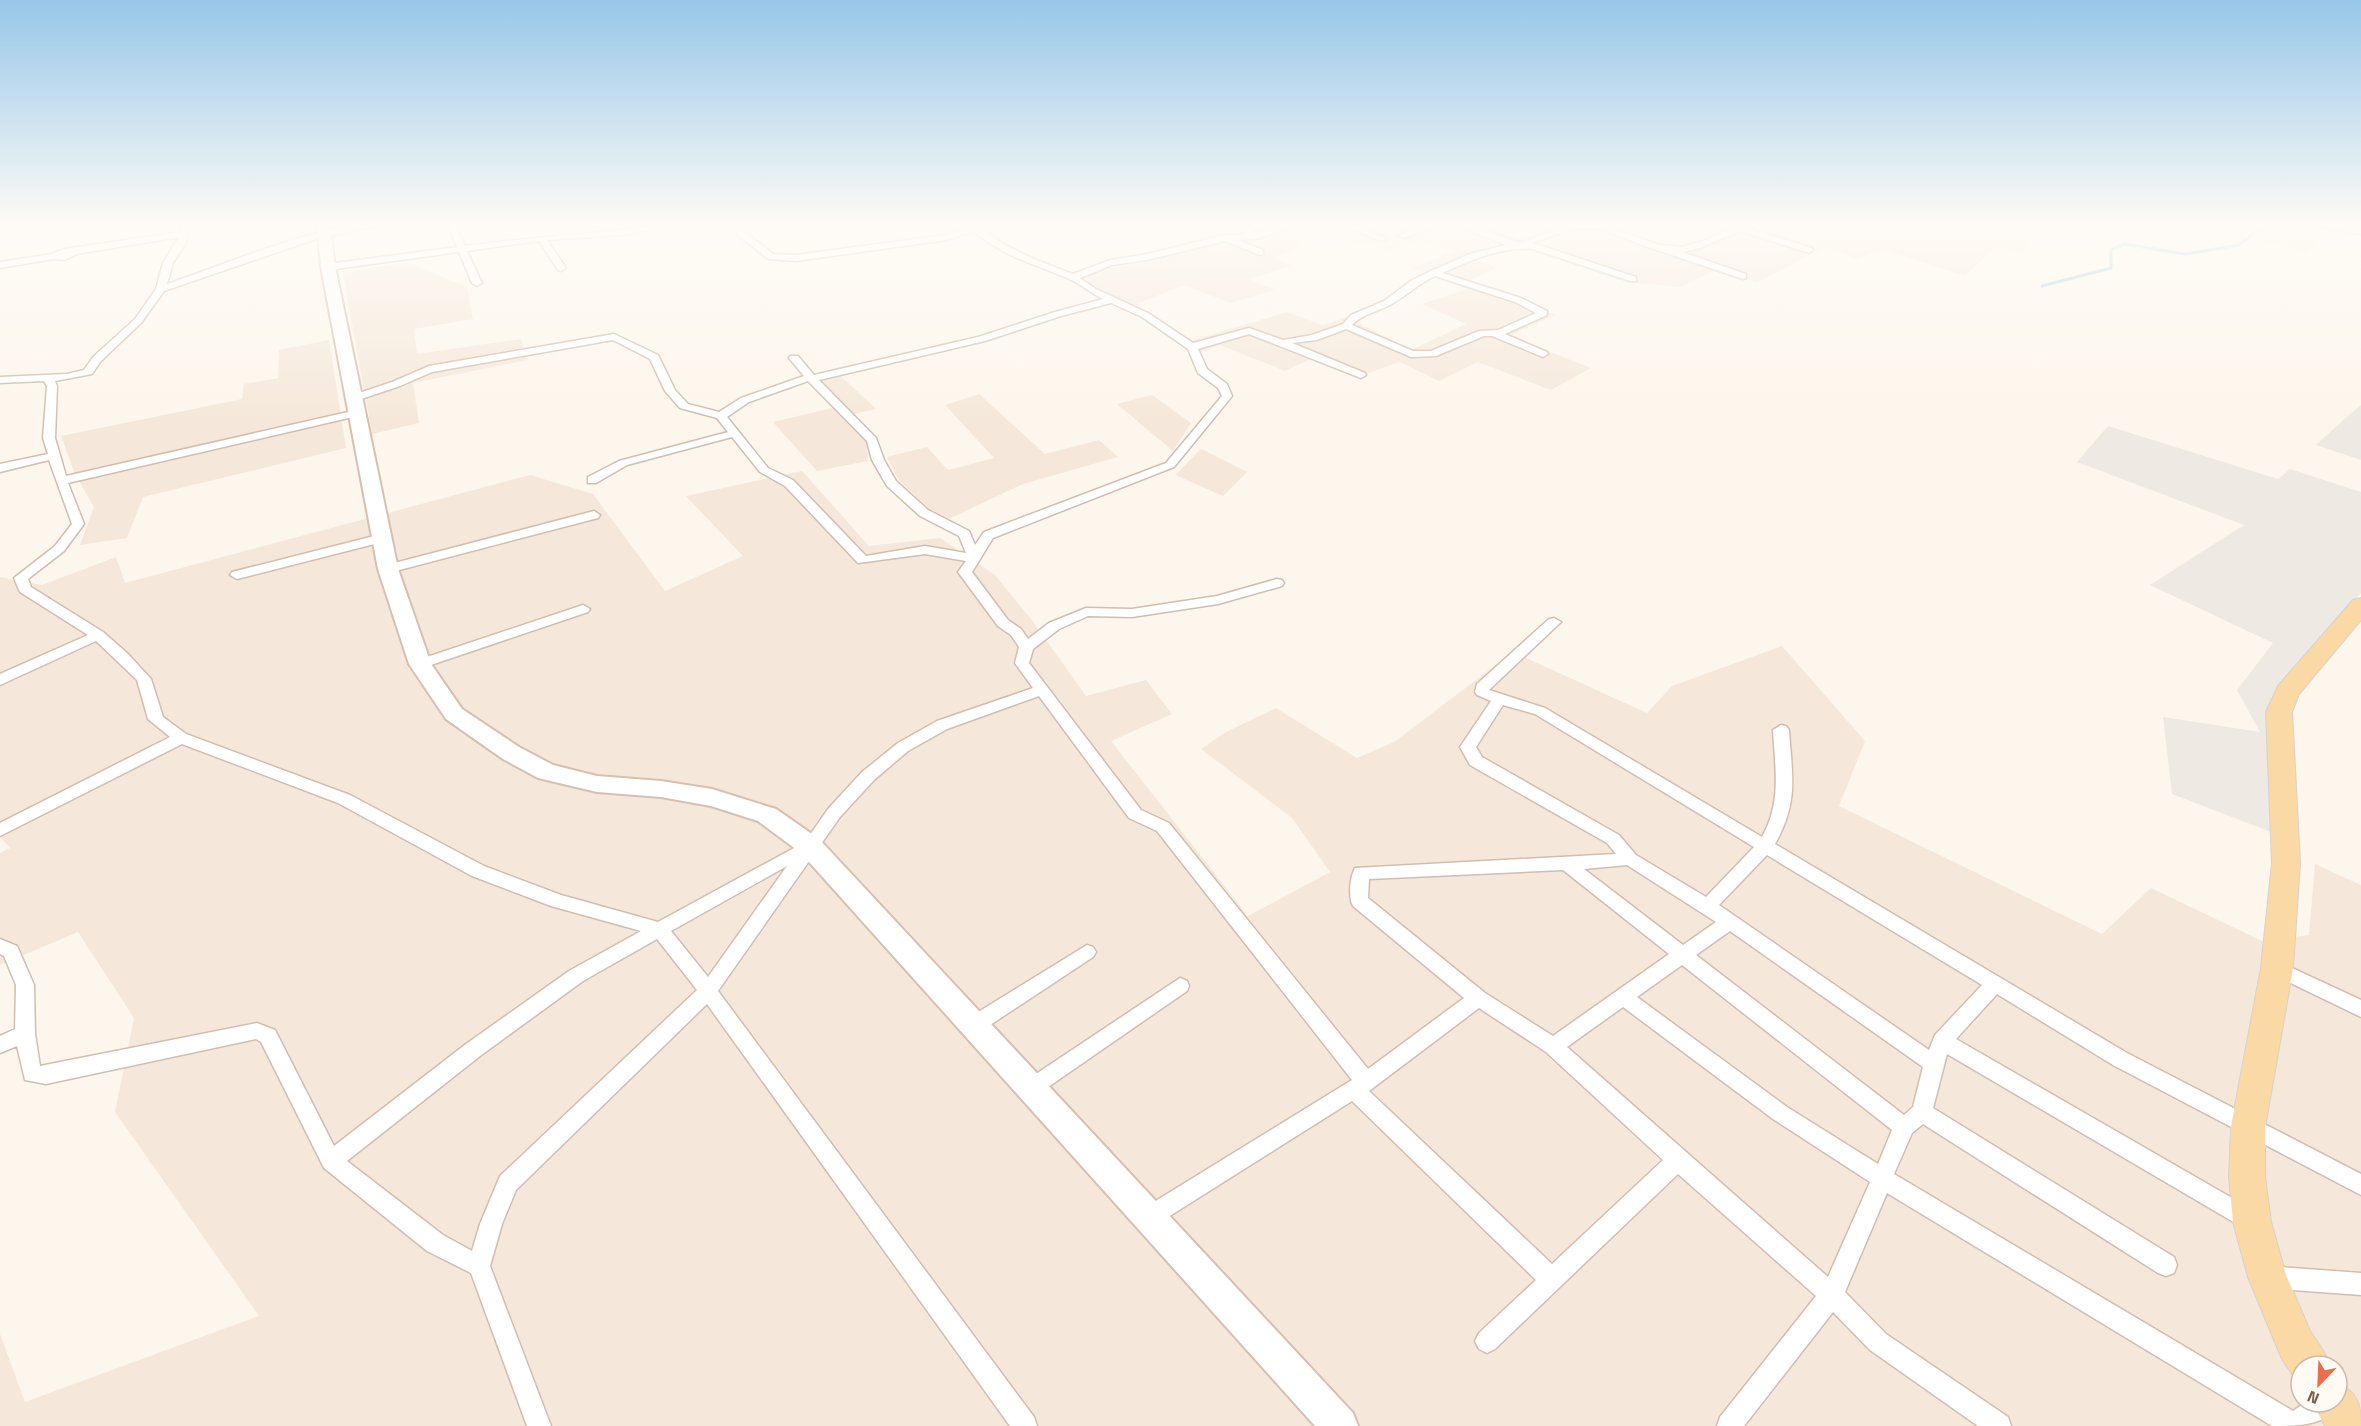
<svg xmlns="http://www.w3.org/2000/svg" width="2361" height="1426" viewBox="0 0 2361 1426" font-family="'Titillium Web',sans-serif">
	<rect width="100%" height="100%" fill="#fdf6ec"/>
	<!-- residential -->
	<g fill="#f5e8da" fill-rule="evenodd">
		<path d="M1157,222H2045L2042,223L2023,253L1996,246L1965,276L1883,249L1858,259L1825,247L1757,283L1718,269L1680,287L1634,283L1537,250L1519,248L1477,260L1496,268L1471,280L1522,299L1555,315L1509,336L1591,368L1551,390L1478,362L1439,381L1400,362L1357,377L1312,358L1285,371L1220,345L1198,353L1199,347L1191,341L1287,312L1323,325L1346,317L1411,350L1466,324L1422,304L1467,289L1413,268L1453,251L1420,240L1388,251L1367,243L1359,245L1327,233L1295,243L1303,248L1274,257L1291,266L1249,279L1275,290L1230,303L1184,285L1132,306L1097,290L1080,279L1104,269L1148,262L1201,247Z"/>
		<path d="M2165,222H2298L2336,229L2305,251Z"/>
		<path d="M407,262L467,287L473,319L414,329L417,354L521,339L528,360L413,383L419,423L372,434L343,273Z"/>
		<path d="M329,340L346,448L143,497L127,538L80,545L94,507L75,474L61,436L242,399L244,384L278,378L279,350Z"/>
		<path d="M841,376L876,409L854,414L821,381Z"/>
		<path d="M979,394L1045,454L1099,440L1118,457L1023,484L949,519L929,509L898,479L887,457L927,447L948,470L994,458L945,405Z"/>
		<path d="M1152,395L1191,423L1173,451L1117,404Z"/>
		<path d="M832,408L867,441L868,461L817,471L773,422Z"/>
		<path d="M1201,449L1247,472L1223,496L1175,475Z"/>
		<path d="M802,471L869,546L940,538L995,575L1031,619L1086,696L1146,680L1172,714L1111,741L1248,916L1330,872L1292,818L1201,749L1226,732L1276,708L1357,758L1394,742L1513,652L1647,713L1672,686L1782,646L1865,741L1839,806L2102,934L2151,888L2262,941L2309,935L2315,864L2361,885V1426H0V1334L25,1402L259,1316L115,1112L134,1018L78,932L0,965V853L10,848L0,837V577L42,585L116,557L125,583L530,475L593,494L665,591L743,556L686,496ZM2301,1366H2337V1402H2301Z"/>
	</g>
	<!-- industrial -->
	<g fill="#efe9e4">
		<path d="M2361,405V460L2316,445L2350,414Z"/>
		<path d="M2108,426L2278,479L2290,469L2361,492V593L2271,697V832L2172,794L2163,717L2260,732L2237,690L2273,643L2150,585L2244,525L2077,462Z"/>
	</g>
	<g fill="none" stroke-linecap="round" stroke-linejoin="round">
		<!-- stream -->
		<path stroke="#a5d3da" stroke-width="3" d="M2042,286L2111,268V250L2124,244L2185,254L2239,245L2268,222"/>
		<defs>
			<g id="street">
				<path d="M0,222H16L0,227Z"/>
				<path d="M183,222H191L186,243L173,263L167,284C243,258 320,222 400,222L322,237L164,291L141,323L101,361L92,374L55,381L57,386L55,438L66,476L357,410L363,413L357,416L68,483L84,524L64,551L28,579L31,587L103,632L128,654L151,679L163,717L186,734L350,795L484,866L561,895L658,922L805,842L828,809L862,772L898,743L937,721L1033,688L1015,663L1019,647L1011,635L998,626L958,572L966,561L925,554L858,563L785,486L760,472L732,437L627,465L596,483H588V477L619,461L728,432L717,418L680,408L665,391L650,359L613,340L432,372L400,386L358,400H350V396L392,382L429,366L614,334L658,355L675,390L688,404L719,412L741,398L804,376L789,358L790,356H798L814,375L978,337L1055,312L1103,299C1090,293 1080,283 1067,278C1034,264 1000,255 974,231L947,240L796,261L768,259L739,236L730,222H739L745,232L773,254L796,255L946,235L970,227L966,222H975C1005,250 1036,260 1073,274L1110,260L1147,254L1225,235L1246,234L1230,222H1240L1256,233L1296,222H1312L1255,239L1238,240L1263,250V254L1260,255L1225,241L1147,260L1112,265L1080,278L1096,289L1148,313L1193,343L1249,328L1283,340L1312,335L1343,324L1351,315L1384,301L1412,280L1431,271L1470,254L1506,245L1448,222H1461L1520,243L1570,224L1595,222L1659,245L1681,247L1704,241L1745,222H1757L1747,228L1812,248L1813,250L1809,253L1740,231L1700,248L1682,252L1746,274V278L1743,279L1642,245L1599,228H1573L1533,243L1636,277V281H1630L1532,249C1500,247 1471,260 1442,273L1521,298L1547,311V315L1505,334L1547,352L1548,354L1543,357L1492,336H1484L1436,356L1411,357L1346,329L1317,340L1292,343L1365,373L1366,375L1361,378L1249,334L1198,349L1207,369L1227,384L1232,396L1174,467L993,538L972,572L1008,620L1021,629L1028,639L1049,623L1086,608L1132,609L1217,596L1277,579L1282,580L1284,583L1282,586L1218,604L1132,617L1088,616L1059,629L1033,649L1029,663L1141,810L1169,823L1368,1069L1464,998L1353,906C1348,897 1350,877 1355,868L1616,854L1607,843L1470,765L1460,747L1491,701L1477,695L1475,692L1477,684L1549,619L1554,618L1561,622L1489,690L1545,708L1762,837C1782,802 1775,768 1773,730L1781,725L1786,726L1789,730C1792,776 1799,801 1775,844L2127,1053L2361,1174V1195L2113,1065L1997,994L1956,1039L2258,1213L2261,1220L2258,1227L2250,1230L2242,1227L1947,1054L1933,1108L2174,1257L2177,1265L2174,1273L2166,1276L2158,1273L1923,1124L1912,1133L1894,1174L2293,1411L2306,1402H2337V1395L2340,1402C2329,1426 2297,1426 2272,1426L1887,1193L1845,1292L1886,1334L2008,1417L2011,1426H1978L1870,1350L1833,1312L1744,1426H1717L1720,1417L1816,1296L1678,1174L1495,1349L1487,1353L1479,1349L1475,1341L1479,1333L1536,1280L1352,1101L1157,1224L1149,1227L1141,1224L1138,1217L1141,1210L1352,1080L1157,831L1129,818L1039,696L947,729L908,751L874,780L840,817L718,991L1034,1417L1037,1426H1010L707,1004L516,1190L502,1224L490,1266L551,1426H527L471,1273L427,1251L324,1168L261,1042L256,1039L46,1084L25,1080L17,1046L0,1053V1036L15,1029L16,985L4,956L0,954V939L17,946L34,985L35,1034L40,1066L257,1023L275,1030L334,1146L466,1044L569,971L641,931L551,906L472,876L338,803L182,744L0,836V823L170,737L148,719L137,680L96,641L0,685V674L88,635L20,592L14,578L55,546L72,524L49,460L0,472V464L48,454L43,438L47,386L44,381L0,383V377L67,374L84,370L93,357L135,319L156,289L163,263L179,237L77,254L65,260L54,259L0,268V262L52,254L64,249L180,232ZM1435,276L1515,302L1536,313L1498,330L1479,331L1431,351H1413L1352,325C1362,314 1377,312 1390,305C1406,296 1418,284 1435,276ZM1111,303L1142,317L1188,349L1198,373L1218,388L1222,396L1166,463L984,532L975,545L969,531L928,510L896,481L884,460L876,438L819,380L985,341L1061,316ZM808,381L867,441L872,460L887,486L920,516L959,536L966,553L925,546L866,556L793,480L768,468L727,417L749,402ZM1503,705L1535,714L1754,847L1706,897L1636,855L1619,835L1482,757L1476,747ZM1767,855L1982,985L1935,1035L1929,1050L1719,905ZM1627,865L1716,922L1683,945L1584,869ZM787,866L708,977L671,931ZM1563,870L1669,954L1553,1036L1485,993L1368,898L1369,879ZM1730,931L1923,1067L1913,1107L1904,1115L1696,955ZM657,939L697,990L500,1176L480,1224L472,1251L443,1235L347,1161L480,1056L583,981ZM1682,965L1892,1130L1878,1164L1787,1107L1637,997ZM1623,1007L1773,1119L1870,1182L1828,1277L1567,1047ZM1479,1008L1546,1052L1663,1160L1552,1264L1369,1091Z"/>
				<path d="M446,222H454L465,246C517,239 570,235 622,230C644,227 665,222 687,222L624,235L547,240L566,268L561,271L558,270L539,241L467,251L482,283L477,286L472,283L459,252L328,270L323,267L328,264L457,247Z"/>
				<path d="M1336,222H1349L1387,239L1380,241Z"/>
				<path d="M1431,222H1444L1405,238L1398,236Z"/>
				<path d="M594,511L600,515L598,518L388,573L381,569L383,566Z"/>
				<path d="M382,534L386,535L388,538L386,541L237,579L230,575L232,572Z"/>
				<path d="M583,605L590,609L588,612L425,667H415L413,664L415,661Z"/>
				<path d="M1087,945L1093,947L1096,952L1093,957L981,1031L974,1033L967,1031L964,1025L967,1019Z"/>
				<path d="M2277,961L2361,1000V1017L2270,973L2268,968L2270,963Z"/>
				<path d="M1180,978L1187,981L1189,986L1187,991L1038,1094L1031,1097L1024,1094L1021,1088L1024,1082Z"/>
				<path d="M2267,1266L2361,1273V1295L2267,1288L2259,1285L2256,1277L2259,1269Z"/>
			</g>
			<g id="secondary">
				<path d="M317,222H329L335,267L398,569L431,664L462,709L519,747L553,765L597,776L661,781L712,789L776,809L819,839L1353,1413L1358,1426H1315L801,853L758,821L711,806L661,797L597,792L538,778L503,759L446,719L409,664L378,569L321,267Z"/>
				<path d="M2314,222H2342L2361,226V234L2320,226Z"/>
			</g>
			<g id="primary">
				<path d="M2361,598V620L2299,694L2292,712L2300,863L2293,968L2265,1127V1177L2271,1222L2286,1275L2310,1331L2324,1352L2330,1366H2301V1382L2296,1380L2282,1359L2248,1277L2233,1222L2229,1177L2231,1127L2261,968L2272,863L2266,712L2278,686L2353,600Z"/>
				<path d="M2337,1383C2358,1392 2361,1405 2361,1426H2325L2312,1402H2337Z"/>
			</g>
		</defs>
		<!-- street casing -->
		<use href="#street" stroke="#d1beb0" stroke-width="3"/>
		<!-- secondary casing -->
		<use href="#secondary" stroke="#d6c0b0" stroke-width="4"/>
		<!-- primary casing -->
		<use href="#primary" stroke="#dad1cd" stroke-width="2"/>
		<!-- street -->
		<use href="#street" fill="#fff" fill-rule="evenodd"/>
		<!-- secondary -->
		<use href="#secondary" fill="#fff" fill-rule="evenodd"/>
		<!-- primary -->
		<use href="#primary" fill="#fbd9a5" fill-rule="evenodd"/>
	</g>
	<!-- sky -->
	<linearGradient id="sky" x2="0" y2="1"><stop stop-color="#97c7e8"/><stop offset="0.53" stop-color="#fefbf6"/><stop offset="1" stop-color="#fefbf6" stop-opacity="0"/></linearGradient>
	<rect width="2361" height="422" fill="url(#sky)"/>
	<!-- north arrow -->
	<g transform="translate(2319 1384) rotate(203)"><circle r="28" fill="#fffaf3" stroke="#cabbb1" stroke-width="1.5"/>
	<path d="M0-4.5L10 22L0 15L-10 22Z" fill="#e76f51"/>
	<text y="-9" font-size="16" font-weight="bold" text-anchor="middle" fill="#7a5c4d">N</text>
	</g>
</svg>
